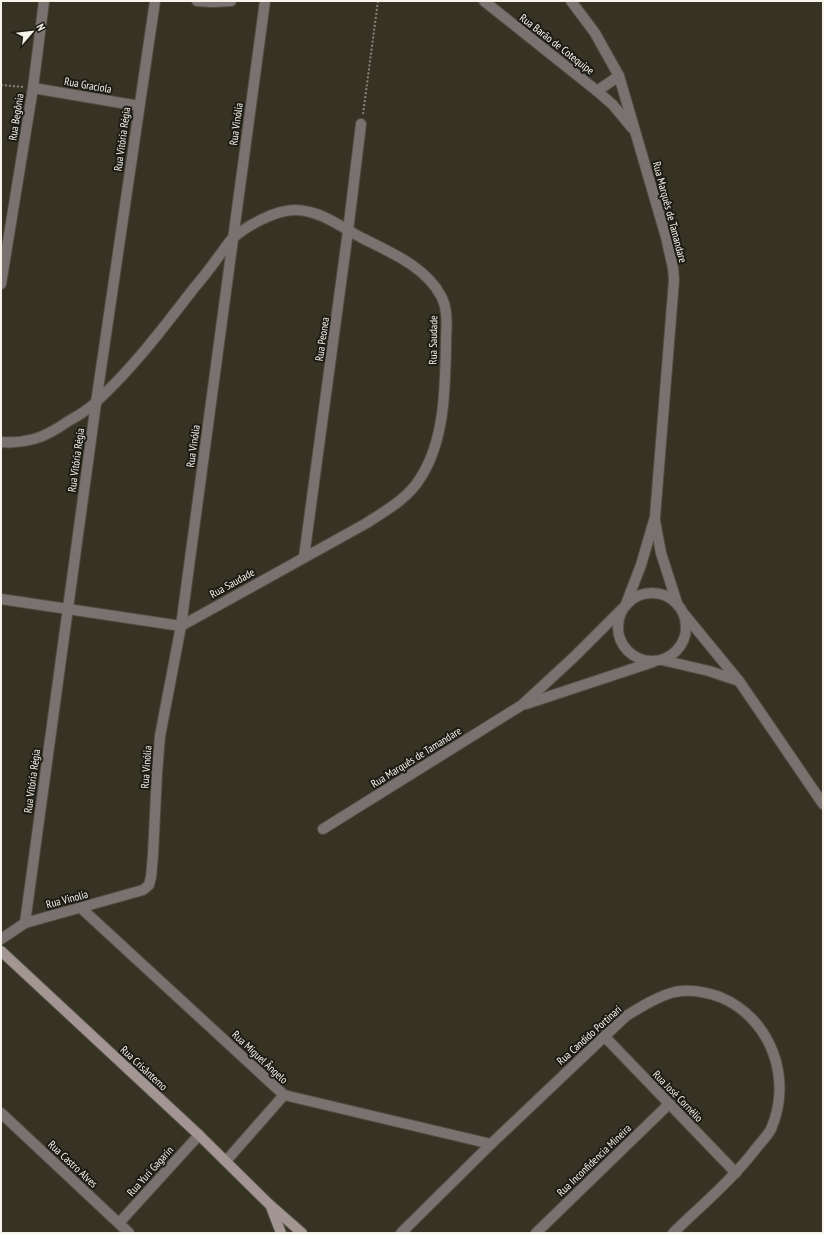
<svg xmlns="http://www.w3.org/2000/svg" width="824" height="1234" viewBox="0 0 824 1234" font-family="'PT Sans Narrow',sans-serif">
	<rect width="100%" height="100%" fill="#363325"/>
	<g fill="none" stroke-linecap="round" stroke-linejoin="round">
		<defs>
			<g id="minor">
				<path d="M197,1L213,2L231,1"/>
				<path d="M484,1L597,91L613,105L632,128"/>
				<path d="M571,1L595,33L619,76L666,237L673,268L674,280L655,517L641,565L626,604"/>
				<path d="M33,88L139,106"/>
				<path d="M597,91L619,76"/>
				<path d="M1,284L33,88L44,1"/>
				<path d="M1,442C12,443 23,442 34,439C45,436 57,429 67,422C77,416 89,410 97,401C133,368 164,327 194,288C203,278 211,267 219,256C224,250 227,244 232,239C246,226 275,210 295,210C320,210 341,227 362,238C390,252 426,267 441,296C449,311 446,328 446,345C445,388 445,439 421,477C408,499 385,511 365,524L181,626L1,599"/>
				<path d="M655,521L661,553L677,603"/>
				<path d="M304,557L348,231L361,124"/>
				<circle cx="652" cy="627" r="34"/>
				<path d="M684,614L739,681L823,804"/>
				<path d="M662,660L709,671L739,681"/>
				<path d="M526,704L653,662"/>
				<path d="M323,829L522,705L574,657L623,608"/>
				<path d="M81,908L284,1095L491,1144"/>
				<path d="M25,923L96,403L155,1"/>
				<path d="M1,939L25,923L143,890L149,885L151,877L153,855L157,773L160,736L181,626L265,1"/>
				<path d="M604,1036L736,1173"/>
				<path d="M1,1113L129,1233"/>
				<path d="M226,1161L284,1095"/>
				<path d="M119,1223L199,1135"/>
				<path d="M401,1233L491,1144L626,1016C641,1007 658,996 675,992C690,989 706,992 720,997C771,1018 793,1079 771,1129C768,1135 762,1141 758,1146C734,1178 702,1205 673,1233"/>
				<path d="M536,1233L669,1104"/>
			</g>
			<g id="secondary">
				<path d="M1,951L199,1135L269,1204L302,1233"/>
				<path d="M271,1207L281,1233"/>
			</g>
		</defs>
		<!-- minor casing -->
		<use href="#minor" stroke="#514e41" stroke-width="12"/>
		<!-- secondary casing -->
		<use href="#secondary" stroke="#514e41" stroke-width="12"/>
		<!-- path -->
		<g stroke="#89867a" stroke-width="2" stroke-dasharray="2 2" stroke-linecap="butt">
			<path d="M1,85L24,87"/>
			<path d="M363,114L378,1"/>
		</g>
		<!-- minor -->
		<use href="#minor" stroke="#7a7270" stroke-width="10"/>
		<!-- secondary -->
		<use href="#secondary" stroke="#a29592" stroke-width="10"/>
	</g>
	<g text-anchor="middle" stroke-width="4" stroke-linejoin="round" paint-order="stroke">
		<!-- street labels -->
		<g font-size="11" fill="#f5f3ea" stroke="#1c1b14">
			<text transform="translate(557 44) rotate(38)" y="4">Rua Barão de Cotequipe</text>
			<text transform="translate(88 85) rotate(10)" y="4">Rua Graciola</text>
			<text transform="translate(16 117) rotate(-81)" y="4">Rua Begônia</text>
			<text transform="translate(236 124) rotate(-82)" y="4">Rua Vinólia</text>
			<text transform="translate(122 139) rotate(-82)" y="4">Rua Vitória Régia</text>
			<text transform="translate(670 212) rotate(75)" y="4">Rua Marquês de Tamandare</text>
			<text transform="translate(322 339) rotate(-82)" y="4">Rua Peonea</text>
			<text transform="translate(433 340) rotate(-89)" y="4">Rua Saudade</text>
			<text transform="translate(193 446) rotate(-82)" y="4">Rua Vinólia</text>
			<text transform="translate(76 460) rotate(-82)" y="4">Rua Vitória Régia</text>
			<text transform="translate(232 583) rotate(-29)" y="4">Rua Saudade</text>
			<text transform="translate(416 757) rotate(-32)" y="4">Rua Marquês de Tamandare</text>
			<text transform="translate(146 767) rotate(-86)" y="4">Rua Vinólia</text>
			<text transform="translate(32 781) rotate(-82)" y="4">Rua Vitória Régia</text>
			<text transform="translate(67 899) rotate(-15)" y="4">Rua Vinolia</text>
			<text transform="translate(589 1035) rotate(-42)" y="4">Rua Candido Portinari</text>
			<text transform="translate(260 1057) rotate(43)" y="4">Rua Miguel Ângelo</text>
			<text transform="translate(144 1068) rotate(43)" y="4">Rua Crisântemo</text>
			<text transform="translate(678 1096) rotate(46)" y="4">Rua José Cornélio</text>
			<text transform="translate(594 1160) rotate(-44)" y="4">Rua Inconfidencia Mineira</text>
			<text transform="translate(73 1164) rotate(43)" y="4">Rua Castro Alves</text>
			<text transform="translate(150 1171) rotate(-48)" y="4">Rua Yuri Gagarin</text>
		</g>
	</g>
	<!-- border -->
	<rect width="824" height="1234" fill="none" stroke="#f5f3ea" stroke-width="4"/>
	<!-- north arrow -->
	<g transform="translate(32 32) rotate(62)" stroke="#1c1b14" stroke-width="3" paint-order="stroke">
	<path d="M0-3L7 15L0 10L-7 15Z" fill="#f5f3ea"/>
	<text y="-6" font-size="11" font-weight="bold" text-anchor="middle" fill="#f5f3ea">N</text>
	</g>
</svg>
